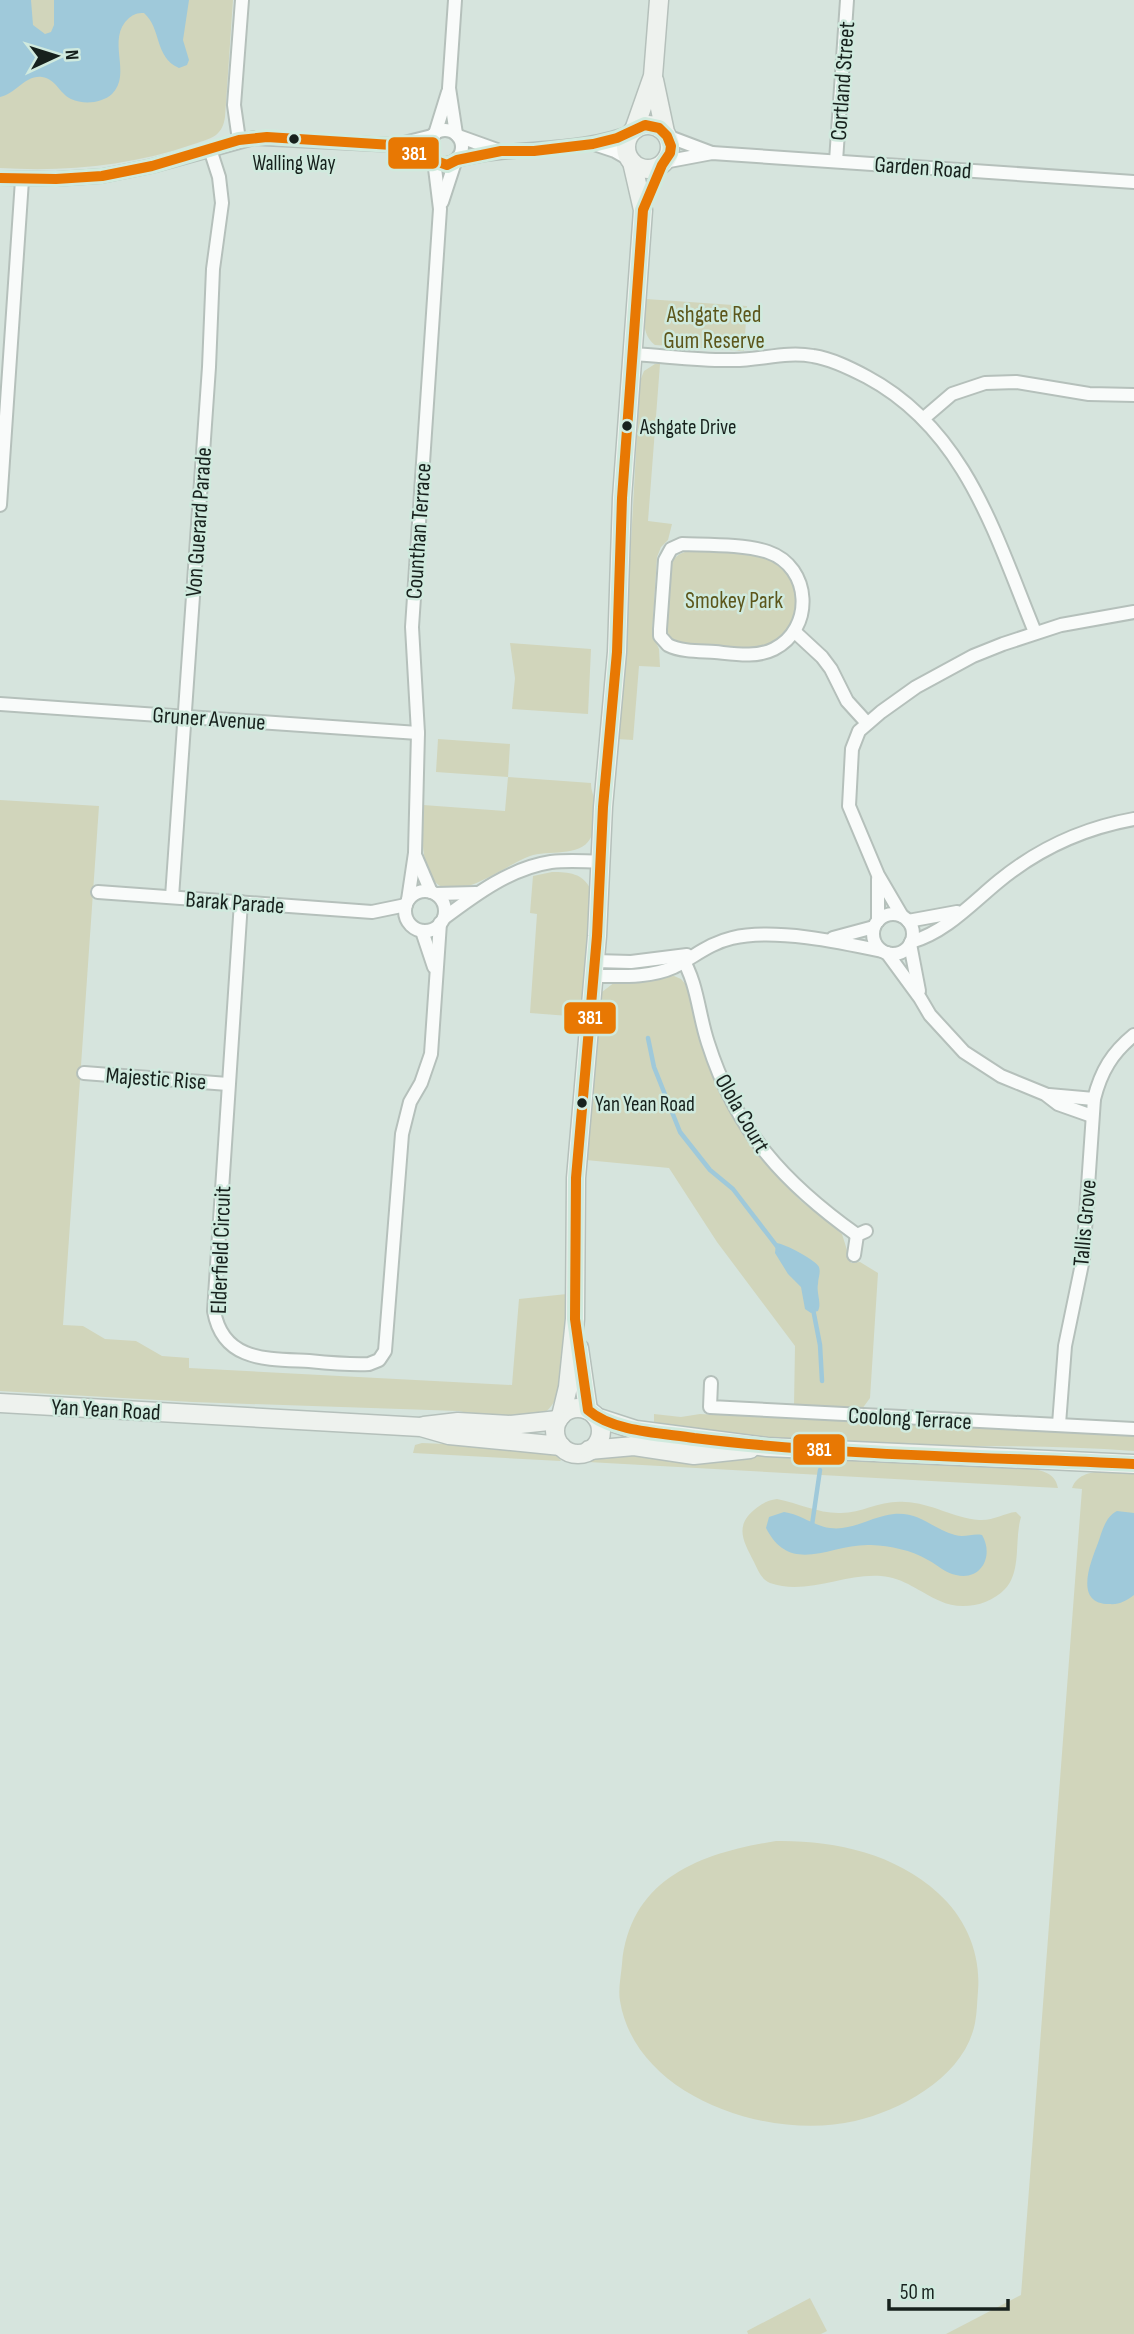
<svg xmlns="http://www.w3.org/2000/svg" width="1134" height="2334" viewBox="0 0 1134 2334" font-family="'Sofia Sans Condensed',sans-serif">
	<rect width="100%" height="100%" fill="#d6e4dd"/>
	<!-- green -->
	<g fill="#d1d5bb">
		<path d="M0,0H233L225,117C224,124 222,130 216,135C209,140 199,142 191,145C130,166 64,172 0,168Z"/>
		<path d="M646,299L747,306L744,351L655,345C640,333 645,316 646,299Z"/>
		<path d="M655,364H660L648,521L672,524L668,540L661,547L657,557L652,634L659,649L660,667L639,666L633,740L617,739L626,632L640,381L644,371Z"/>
		<path d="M694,551C718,553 752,549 774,562C806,579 802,630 769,644C749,652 725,646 705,645C693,644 677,646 670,636C660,622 669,583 670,567C674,555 682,551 694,551Z"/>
		<path d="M510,643L591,649L588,714L512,709L515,678Z"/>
		<path d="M438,739L510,744L508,777L591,783C591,792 594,795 595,802C597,813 596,830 590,839C580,857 547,850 530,856C507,864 464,899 440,886C419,874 422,826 423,805L505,811L508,777L436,772Z"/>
		<path d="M0,800L99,806L63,1325L83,1326L105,1339L136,1341L162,1356L189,1358V1368L512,1385L519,1299L567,1294C566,1324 571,1396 544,1413C533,1421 488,1420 475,1416C470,1414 465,1412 459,1411L193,1402L0,1391Z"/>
		<path d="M552,872C569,872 583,873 591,890L582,1017L530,1013L537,914L530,913L533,876Z"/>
		<path d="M674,976L681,979L689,988L704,1053L713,1078L734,1119L760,1158L782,1182L801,1201L842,1234L851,1263L860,1262L878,1273L870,1398L862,1409L794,1406L795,1346L717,1242L669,1168L586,1160L602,992L615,982Z"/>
		<path d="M654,1414L681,1417L700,1414L1134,1435V1451C1068,1446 1002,1446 936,1446C842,1444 748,1437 654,1426Z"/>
		<path d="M422,1443L537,1448L554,1453L561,1461L413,1453L415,1445Z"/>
		<path d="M606,1453L771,1456L1025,1468C1039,1470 1055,1471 1058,1488L588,1462L593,1457Z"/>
		<path d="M1101,1471L1134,1473V2334H946L1021,2295L1082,1489L1072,1488C1077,1475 1088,1473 1101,1471Z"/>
		<path d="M777,1499C798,1503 820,1514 841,1513C863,1513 880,1500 905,1502C931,1503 954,1518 979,1520C993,1521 1004,1513 1016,1512L1021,1517C1014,1540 1022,1571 1005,1589C989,1606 960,1611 940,1601C919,1592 905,1578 881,1576C844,1573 806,1596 770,1583C761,1579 758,1570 754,1562C744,1542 734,1527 754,1510C761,1504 768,1500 777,1499Z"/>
		<path d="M776,1841C832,1840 895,1853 938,1893C966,1918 981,1954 978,1991C977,2002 977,2013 975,2023C965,2076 902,2110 855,2121C770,2141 636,2098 620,2001C618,1989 621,1976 622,1964C630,1878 701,1853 776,1841Z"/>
		<path d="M810,2298L827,2331L821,2334H748L747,2331Z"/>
	</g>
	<!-- water -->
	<g fill="#9fc9da">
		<path d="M0,0H31L33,25L45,34L51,32L54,25V0H189L183,40L189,60L187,65L179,68C154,57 162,29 144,13C137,13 134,14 129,18C105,39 133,74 112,94C102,103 84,105 71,99C59,93 56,79 42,77C25,75 16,94 0,97Z"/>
		<path d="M776,1243C784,1243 817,1261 819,1267C821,1273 818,1278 818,1284C816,1293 822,1303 818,1311L811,1313L805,1309L801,1287L788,1274L775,1253Z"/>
		<path d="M1117,1511L1134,1513V1595C1126,1601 1119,1605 1109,1604C1073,1604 1091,1561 1098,1543C1102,1532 1105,1517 1117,1511Z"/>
		<path d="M784,1512C800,1514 814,1526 830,1528C853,1531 872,1516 894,1514C921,1512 932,1529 955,1535C965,1538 973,1533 982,1535C994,1555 982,1581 956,1575C945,1573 938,1565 928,1560C911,1550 891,1546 871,1545C831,1543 791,1577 766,1528L769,1517Z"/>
	</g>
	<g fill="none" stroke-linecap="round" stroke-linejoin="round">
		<!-- stream -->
		<g stroke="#9fc9da" stroke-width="4.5">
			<path d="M648,1038L654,1067L680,1132L710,1170L733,1189L779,1249"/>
			<path d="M813,1309L820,1345L822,1381"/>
			<path d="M812,1525L820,1470"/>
		</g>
		<defs>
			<g id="street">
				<path d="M455,0L449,88L456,134"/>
				<circle cx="445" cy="147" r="17"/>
				<path d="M435,134L448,92"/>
				<path d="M458,136L497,150"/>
				<path d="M667,136L712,153"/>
				<path d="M239,140L234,105L242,0"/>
				<path d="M594,144L615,151L629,159"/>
				<path d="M396,145L432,136"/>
				<path d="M457,160C515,145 576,154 632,132"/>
				<path d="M836,161L847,0"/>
				<path d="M664,162L712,153L1134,182"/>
				<path d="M0,178L56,179L102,176L152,166L254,138L392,145L431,158"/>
				<path d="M442,202L455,162"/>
				<path d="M633,354C667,356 701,361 734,360C761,360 786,351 813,356C832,359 850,368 867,377C966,430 995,535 1035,632"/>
				<path d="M924,418L952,394L985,383L1016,382L1089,394L1134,395"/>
				<path d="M0,505L22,180"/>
				<path d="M682,544C707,545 744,544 768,552C812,567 814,629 774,649C756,658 735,654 715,652C700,651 682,652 668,645L660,636V629L665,560L671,549Z"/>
				<path d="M795,632L822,657L831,669L847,701L867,723"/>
				<path d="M0,704L418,733"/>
				<path d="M416,857L431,892"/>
				<path d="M878,879V921"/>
				<circle cx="425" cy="911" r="20"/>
				<path d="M98,892L372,912L406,905"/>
				<path d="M436,894L476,893"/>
				<path d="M172,897L209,367L213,269L222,203L219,177L210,149"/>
				<path d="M408,900L415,853L418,733L412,627L440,209L434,160"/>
				<path d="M241,902L214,1311C223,1362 268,1359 309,1361C329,1363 349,1365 369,1364L379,1360L385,1351L402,1134L410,1102L421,1083L431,1054L440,923"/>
				<circle cx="893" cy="934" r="20"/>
				<path d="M902,916L878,875L849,806L852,749L859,731L881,712L916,687L973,656L1003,644L1061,625L1134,612"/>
				<path d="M444,918C476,894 511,868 551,862C568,860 585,861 601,862"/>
				<path d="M908,921L957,912"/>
				<path d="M422,931L434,967"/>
				<path d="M833,938L874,927"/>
				<path d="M911,942C946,932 972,903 999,881C1038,849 1084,828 1134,819"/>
				<path d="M910,944L919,991"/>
				<path d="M887,953L920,998L930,1015L964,1052L1001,1076L1045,1094L1058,1104L1092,1116"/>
				<path d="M681,956C698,984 698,1013 708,1043C736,1131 784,1183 857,1235"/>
				<path d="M595,961L631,962L687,955"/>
				<path d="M594,976C620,976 650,978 674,967C694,957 710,943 732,938C774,928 840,942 882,951"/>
				<path d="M84,1073L228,1084"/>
				<path d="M1049,1095L1094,1099"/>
				<path d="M854,1255L857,1235L866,1231"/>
				<path d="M711,1383L710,1407L1134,1429"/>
				<path d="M1059,1424L1065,1346L1083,1259L1094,1099C1101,1071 1112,1053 1134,1035"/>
			</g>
			<g id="secondary">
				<path d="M654,80L665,132"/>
				<circle cx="648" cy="147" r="22"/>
				<path d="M634,130L653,76L659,0"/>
				<path d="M579,1348L588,1410"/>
				<path d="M0,1403L421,1427L449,1435L561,1446"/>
				<circle cx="578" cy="1431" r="23"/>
				<path d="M561,1416L568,1387L575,1319L576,1178L597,936L603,807L617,652L622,498L643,210L632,162"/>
				<path d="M596,1417L636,1430L767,1447L1134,1464"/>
				<path d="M424,1426L458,1422L511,1425L558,1420"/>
				<path d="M589,1450L634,1446L694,1455L750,1449"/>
			</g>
		</defs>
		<!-- street casing -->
		<use href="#street" stroke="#b5c0bb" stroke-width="16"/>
		<!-- secondary casing -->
		<use href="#secondary" stroke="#b5c0bb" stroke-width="21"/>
		<!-- street -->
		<use href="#street" stroke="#f9fbfa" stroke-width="12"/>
		<!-- secondary -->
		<use href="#secondary" stroke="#eef2ee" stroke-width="18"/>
		<defs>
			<path id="bus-1" d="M0,178L56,179L102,176L152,166L239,140L267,137L392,145L447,165L457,160L501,151H534L593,144L617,138L645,125L659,128L667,136L671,146L670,153L662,165L643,210L622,498L617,652L603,807L597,936L576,1178L575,1319L588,1410C613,1432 662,1433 694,1438C840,1456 988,1457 1134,1464"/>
		</defs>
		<!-- bus-1 casing -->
		<use href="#bus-1" stroke="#d0eade" stroke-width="16"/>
		<!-- bus-1 -->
		<use href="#bus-1" stroke="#e87803" stroke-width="10"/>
	</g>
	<!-- markers -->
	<g fill="#17211d" stroke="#d0eade" stroke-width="2.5">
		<circle cx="294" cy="139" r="6"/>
		<circle cx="627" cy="426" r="6"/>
		<circle cx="582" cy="1103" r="6"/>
	</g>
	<g text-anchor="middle" stroke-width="5" stroke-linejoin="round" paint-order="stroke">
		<!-- bus labels -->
		<g font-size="21" fill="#17211d" stroke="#d0eade" text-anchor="start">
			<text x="294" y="170" text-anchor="middle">Walling Way</text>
			<text x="640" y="434">Ashgate Drive</text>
			<text x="595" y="1111">Yan Yean Road</text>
		</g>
		<!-- street labels -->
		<g font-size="23" fill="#17211d" stroke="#d0eade">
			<text transform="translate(842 81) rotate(-86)" y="8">Cortland Street</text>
			<text transform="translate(923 167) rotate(4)" y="8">Garden Road</text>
			<text transform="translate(198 522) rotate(-86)" y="8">Von Guerard Parade</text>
			<text transform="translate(418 531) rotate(-86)" y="8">Counthan Terrace</text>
			<text transform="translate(209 718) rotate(4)" y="8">Gruner Avenue</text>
			<text transform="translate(235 902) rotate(4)" y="8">Barak Parade</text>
			<text transform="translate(156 1078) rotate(4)" y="8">Majestic Rise</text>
			<text transform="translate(743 1113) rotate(60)" y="8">Olola Court</text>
			<text transform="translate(1084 1223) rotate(-85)" y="8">Tallis Grove</text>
			<text transform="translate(220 1250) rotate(-88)" y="8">Elderfield Circuit</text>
			<text transform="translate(106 1409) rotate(3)" y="8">Yan Yean Road</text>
			<text transform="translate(910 1418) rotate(3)" y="8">Coolong Terrace</text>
		</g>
		<!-- park labels -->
		<g font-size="23" fill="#5c561b" stroke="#d0eade">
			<text x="714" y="322">Ashgate Red<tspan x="714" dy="26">Gum Reserve</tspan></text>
			<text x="734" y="608">Smokey Park</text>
		</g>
	</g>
	<g stroke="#d0eade" stroke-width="2.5">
		<rect x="387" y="136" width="53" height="34" rx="7" fill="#e87803"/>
		<rect x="563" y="1001" width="54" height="34" rx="7" fill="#e87803"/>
		<rect x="792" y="1433" width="54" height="33" rx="7" fill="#e87803"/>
	</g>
	<g font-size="19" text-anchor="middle" font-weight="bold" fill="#fff">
		<text x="414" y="160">381</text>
		<text x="590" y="1024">381</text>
		<text x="819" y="1456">381</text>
	</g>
	<!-- north arrow -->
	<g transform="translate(56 56) rotate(86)" stroke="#d0eade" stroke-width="5" paint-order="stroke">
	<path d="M0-5L12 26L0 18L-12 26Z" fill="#17211d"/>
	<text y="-10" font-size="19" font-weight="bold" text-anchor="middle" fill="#17211d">N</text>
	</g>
	<!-- scale -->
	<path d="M889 2299v10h119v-10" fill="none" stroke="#17211d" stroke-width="3.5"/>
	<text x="900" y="2299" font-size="21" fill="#17211d" stroke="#d0eade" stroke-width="5" paint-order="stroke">50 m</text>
</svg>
